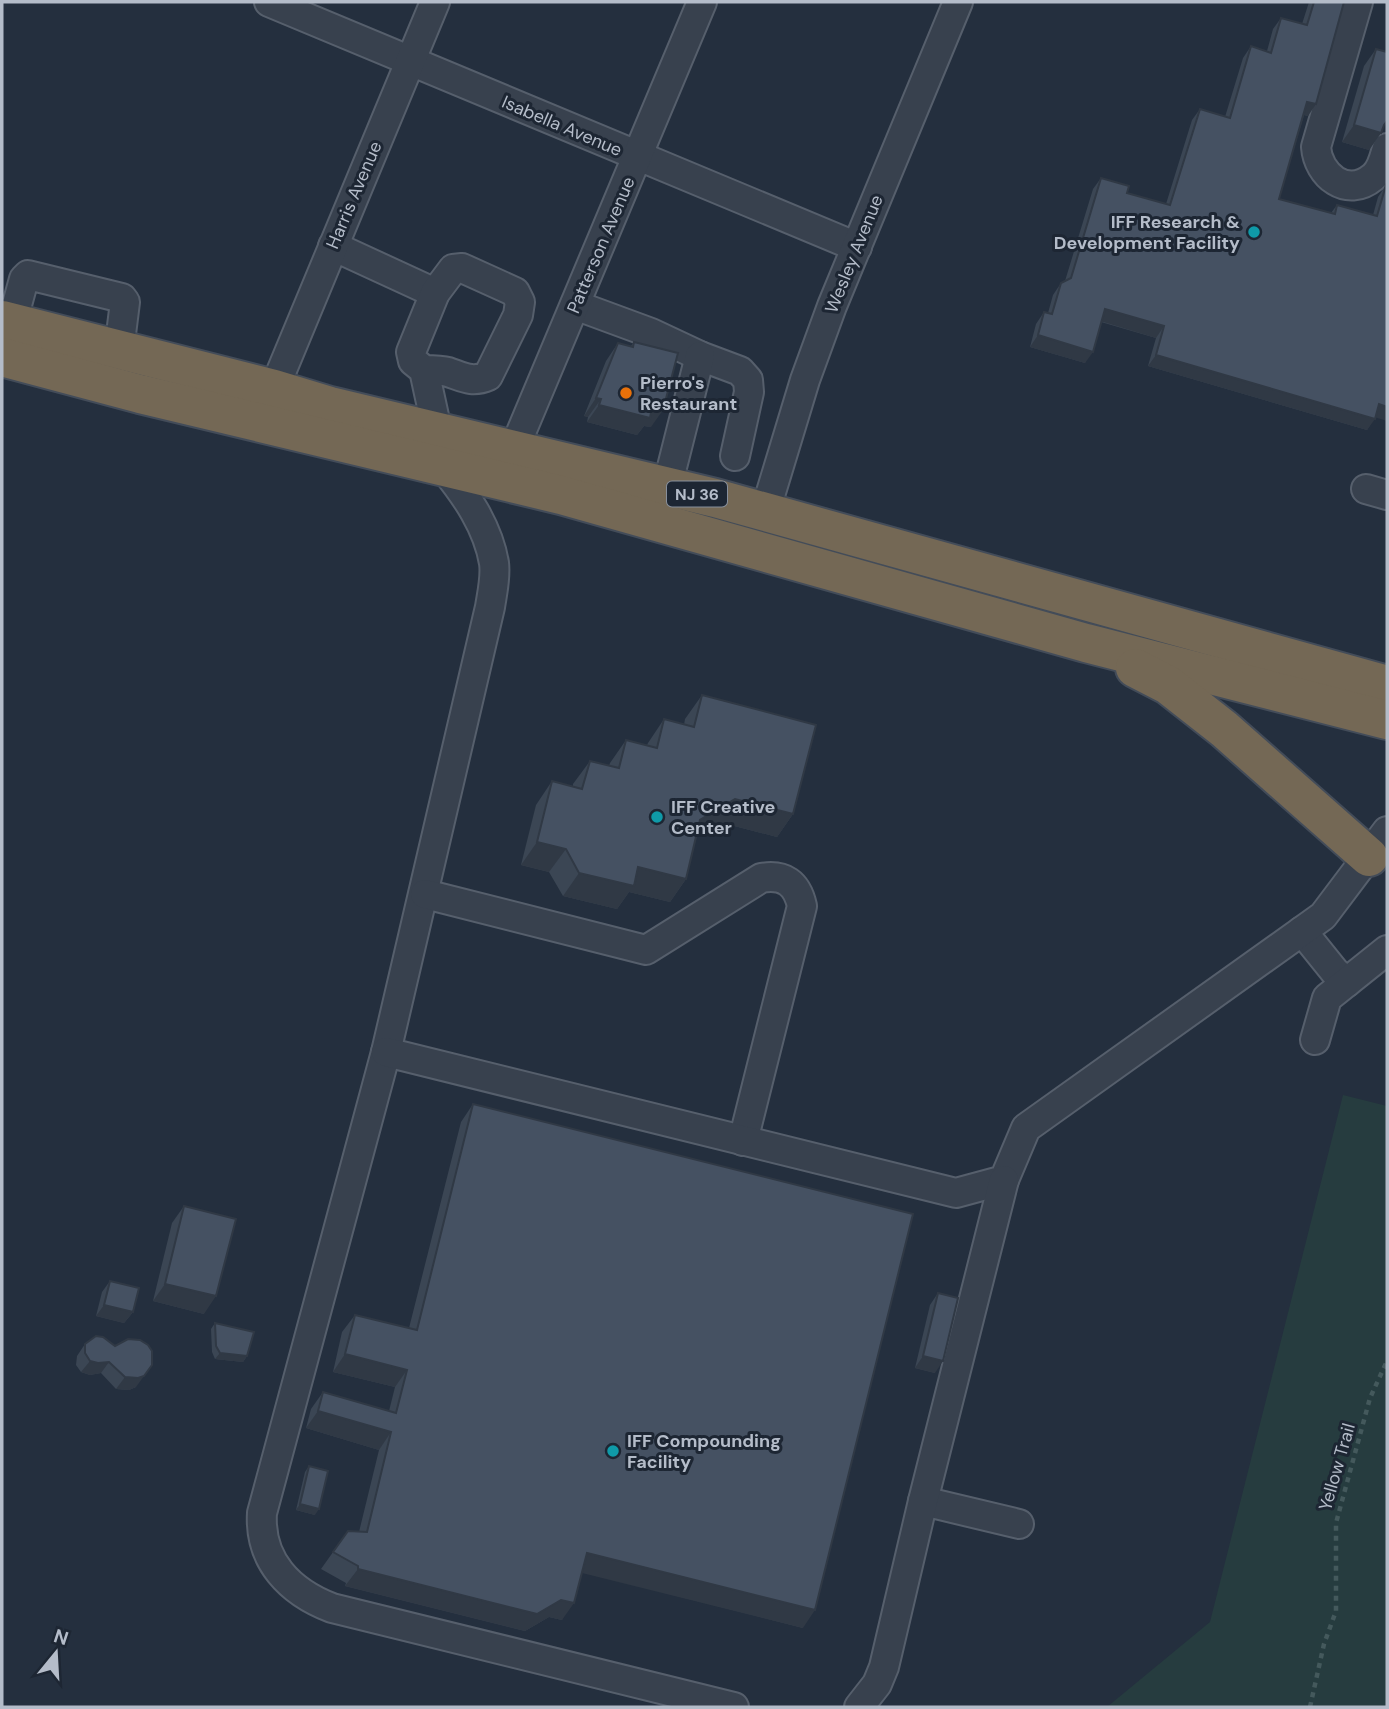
<svg xmlns="http://www.w3.org/2000/svg" width="1389" height="1709" viewBox="0 0 1389 1709" font-family="'DM Sans',sans-serif">
	<rect width="100%" height="100%" fill="#242f3e"/>
	<!-- green -->
	<path fill="#263c3f" d="M1343,1095L1387,1106V1707H1107L1210,1622Z"/>
	<g fill="none" stroke-linecap="round" stroke-linejoin="round">
		<defs>
			<g id="minor">
				<path d="M269,2L857,247"/>
				<path d="M1358,2L1316,147C1318,175 1347,199 1373,177C1382,170 1384,158 1387,148"/>
				<path d="M333,246L435,293"/>
				<path d="M575,305L651,333L700,356L740,371L748,380L749,392L735,456"/>
				<path d="M12,323L24,279L28,275L122,298L125,302L119,350"/>
				<path d="M424,370C432,370 441,370 448,372C463,377 472,383 488,376L518,315L520,302L515,292L462,268L453,269L435,293L411,352L413,361L424,370L437,430"/>
				<path d="M274,389L435,2"/>
				<path d="M514,449L702,2"/>
				<path d="M443,467C466,495 488,527 494,563C496,577 492,594 490,607L386,1052L262,1513C259,1561 290,1592 332,1608L734,1707"/>
				<path d="M667,487L700,356"/>
				<path d="M1366,489L1387,495"/>
				<path d="M765,512L805,380L832,306L958,2"/>
				<path d="M425,894L646,950L761,878C784,874 797,883 802,906L743,1141"/>
				<path d="M1302,931L1335,972L1347,982"/>
				<path d="M1315,1040L1327,998L1387,950"/>
				<path d="M386,1052L956,1193L1004,1180L1026,1128L1323,916L1387,831"/>
				<path d="M923,1501L1019,1524"/>
				<path d="M859,1707L877,1684L884,1667L923,1501L1004,1180"/>
			</g>
			<g id="highway">
				<path d="M2,320L274,389L330,406L715,498L1387,685"/>
				<path d="M2,357L140,394L561,495L1086,643L1387,720"/>
				<path d="M1135,668L1168,685L1224,729L1369,857"/>
			</g>
		</defs>
		<!-- minor casing -->
		<use href="#minor" stroke="#565f6c" stroke-width="32"/>
		<!-- highway casing -->
		<use href="#highway" stroke="#434c59" stroke-width="42"/>
		<!-- path -->
		<path stroke="#44595c" stroke-width="4.5" stroke-dasharray="5 5" stroke-linecap="butt" d="M1310,1707L1324,1644L1336,1611V1523L1370,1398L1387,1361"/>
		<!-- minor -->
		<use href="#minor" stroke="#38414e" stroke-width="28"/>
		<!-- highway -->
		<use href="#highway" stroke="#746855" stroke-width="38"/>
	</g>
	<!-- wall -->
	<g fill="#3b4654">
		<path d="M1309,2H1344L1308,116L1304,115L1279,199L1331,213L1337,205L1373,215L1378,197L1386,185L1375,417L1367,430L1148,366L1156,338L1101,322L1085,363L1030,347L1036,324L1044,312L1048,313L1053,295L1061,283L1065,281L1093,189L1101,178L1127,193L1166,204L1192,120L1200,109L1225,117L1243,58L1251,46L1267,51L1273,29L1281,18L1302,24Z"/>
		<path d="M1376,49L1381,133L1369,150L1342,142L1364,66Z"/>
		<path d="M634,342L651,427L644,426L637,435L587,422L588,417L584,416L606,361L618,343L631,346Z"/>
		<path d="M702,695L793,814L777,837L719,822L697,835L686,879L670,902L629,892L617,909L563,896L549,872L521,865L536,805L552,781L573,787V784L590,761L609,766L610,763L626,740L647,745L648,743L664,719L684,725L685,719Z"/>
		<path d="M473,1104L803,1628L582,1572L562,1620L549,1617L525,1631L345,1586L346,1583L321,1569L348,1531L359,1532L379,1450L306,1428L311,1409L323,1392L389,1411L395,1387L333,1372L342,1332L355,1315L409,1328L461,1122Z"/>
		<path d="M184,1206L204,1314L153,1301L172,1223Z"/>
		<path d="M110,1281L133,1312L124,1323L96,1316L102,1292Z"/>
		<path d="M938,1293L935,1373L915,1368L930,1305Z"/>
		<path d="M215,1323L247,1356L243,1362L215,1359L212,1352L211,1329Z"/>
		<path d="M85,1344L115,1346L136,1387L129,1390L116,1389L101,1373L90,1375L81,1372L76,1365L77,1356Z"/>
		<path d="M309,1466L315,1515L296,1510L305,1472Z"/>
	</g>
	<!-- shaded-wall -->
	<g fill="#303945">
		<path d="M1307,102L1316,104L1308,116L1299,114Z"/>
		<path d="M1387,121L1380,132L1381,133L1369,150L1342,142L1354,125Z"/>
		<path d="M1105,309L1164,326L1156,338L1097,320Z"/>
		<path d="M1038,335L1093,352L1085,363L1030,347Z"/>
		<path d="M1156,355L1375,419L1367,430L1148,366Z"/>
		<path d="M596,398L601,399L588,417L584,416Z"/>
		<path d="M1379,404L1387,407V421L1371,416Z"/>
		<path d="M599,405L652,407L663,410L651,427L644,426L637,435L587,422Z"/>
		<path d="M735,799L793,814L777,837L719,822L684,843L700,820Z"/>
		<path d="M537,842L566,849L549,872L521,865Z"/>
		<path d="M638,867L686,879L670,902L629,892L617,909L563,896L579,873Z"/>
		<path d="M165,1284L216,1296L204,1314L153,1301Z"/>
		<path d="M104,1305L133,1312L124,1323L96,1316Z"/>
		<path d="M220,1353L247,1356L243,1362L215,1359Z"/>
		<path d="M345,1354L407,1370L395,1387L333,1372Z"/>
		<path d="M923,1356L943,1361L935,1373L915,1368Z"/>
		<path d="M90,1361L109,1362L101,1373L90,1375L81,1372Z"/>
		<path d="M152,1365L136,1387L129,1390L116,1389L125,1377Z"/>
		<path d="M318,1411L391,1432L379,1450L306,1428Z"/>
		<path d="M300,1504L319,1509L315,1515L296,1510Z"/>
		<path d="M587,1553L815,1610L803,1628L574,1571Z"/>
		<path d="M358,1569L561,1600L574,1603L562,1620L549,1617L525,1631L345,1586Z"/>
	</g>
	<!-- building -->
	<g fill="#455162" stroke="#303945" stroke-width="2">
		<path d="M1314,2H1344L1316,104L1307,102L1279,199L1335,214L1337,205L1377,216L1386,185L1387,186V407L1379,404L1375,419L1156,355L1164,326L1105,309L1093,352L1038,335L1044,312L1052,314L1061,283L1071,278L1101,178L1129,186L1127,193L1170,205L1200,109L1230,118L1251,46L1271,53L1281,18L1307,25Z"/>
		<path d="M1376,49L1387,52V121L1384,125L1381,133L1354,125Z"/>
		<path d="M634,342L678,353L663,410L652,407L650,418L599,405L601,399L596,398L618,343L633,347Z"/>
		<path d="M702,695L816,725L793,814L735,799L700,820L686,879L638,867L634,886L579,873L566,849L537,842L552,781L582,789L590,761L619,768L626,740L657,748L664,719L694,727Z"/>
		<path d="M473,1104L913,1214L815,1610L587,1553L574,1603L561,1600L537,1614L358,1569V1566L333,1552L348,1531L367,1532L391,1432L318,1411L323,1392L396,1413L407,1370L345,1354L355,1315L417,1330Z"/>
		<path d="M184,1206L236,1219L216,1296L165,1284Z"/>
		<path d="M110,1281L139,1288L133,1312L104,1305Z"/>
		<path d="M938,1293L958,1298L943,1361L923,1356Z"/>
		<path d="M215,1323L254,1332L247,1356L220,1353L216,1346Z"/>
		<path d="M96,1336L103,1337L115,1346L128,1339L140,1340L148,1345L152,1351V1365L144,1376L138,1378L125,1377L109,1362L98,1363L90,1361L85,1353V1344Z"/>
		<path d="M309,1466L328,1471L319,1509L300,1504Z"/>
	</g>
	<!-- markers -->
	<g fill="#0f9aa8" stroke="#1d2633" stroke-width="2.5">
		<circle cx="1254" cy="232" r="7"/>
		<circle cx="657" cy="817" r="7"/>
		<circle cx="613" cy="1451" r="7"/>
	</g>
	<circle fill="#e8710a" stroke="#1d2633" stroke-width="2.5" cx="626" cy="393" r="7"/>
	<g text-anchor="middle" stroke-width="6" stroke-linejoin="round" paint-order="stroke">
		<!-- shield labels -->
		<rect fill="#1d2633" stroke="#878f9c" stroke-width="2" x="667" y="481.5" width="60" height="25" rx="5"/>
		<g font-size="16" font-weight="bold" fill="#b4bcc9">
			<text x="697" y="500">NJ 36</text>
		</g>
		<!-- street labels -->
		<g font-size="18" fill="#b4bcc9" stroke="#1d2633">
			<text transform="translate(562 126) rotate(23)" y="6">Isabella Avenue</text>
			<text transform="translate(354 195) rotate(-67)" y="6">Harris Avenue</text>
			<text transform="translate(601 245) rotate(-67)" y="6">Patterson Avenue</text>
			<text transform="translate(854 254) rotate(-68)" y="6">Wesley Avenue</text>
			<text transform="translate(1337 1467) rotate(-74)" y="6">Yellow Trail</text>
		</g>
		<!-- poi labels -->
		<g font-size="18" font-weight="bold" fill="#b4bcc9" stroke="#1d2633" text-anchor="start">
			<text x="1240" y="228" text-anchor="end">IFF Research &amp;<tspan x="1240" dy="21">Development Facility</tspan></text>
			<text x="640" y="389">Pierro's<tspan x="640" dy="21">Restaurant</tspan></text>
			<text x="671" y="813">IFF Creative<tspan x="671" dy="21">Center</tspan></text>
			<text x="627" y="1447">IFF Compounding<tspan x="627" dy="21">Facility</tspan></text>
		</g>
	</g>
	<!-- border -->
	<rect width="1389" height="1709" fill="none" stroke="#b4bcc9" stroke-width="7"/>
	<!-- north arrow -->
	<g transform="translate(56 1653) rotate(18)" stroke="#1d2633" stroke-width="5" paint-order="stroke">
	<path d="M0-5L12 26L0 18L-12 26Z" fill="#b4bcc9"/>
	<text y="-10" font-size="19" font-weight="bold" text-anchor="middle" fill="#b4bcc9">N</text>
	</g>
</svg>
